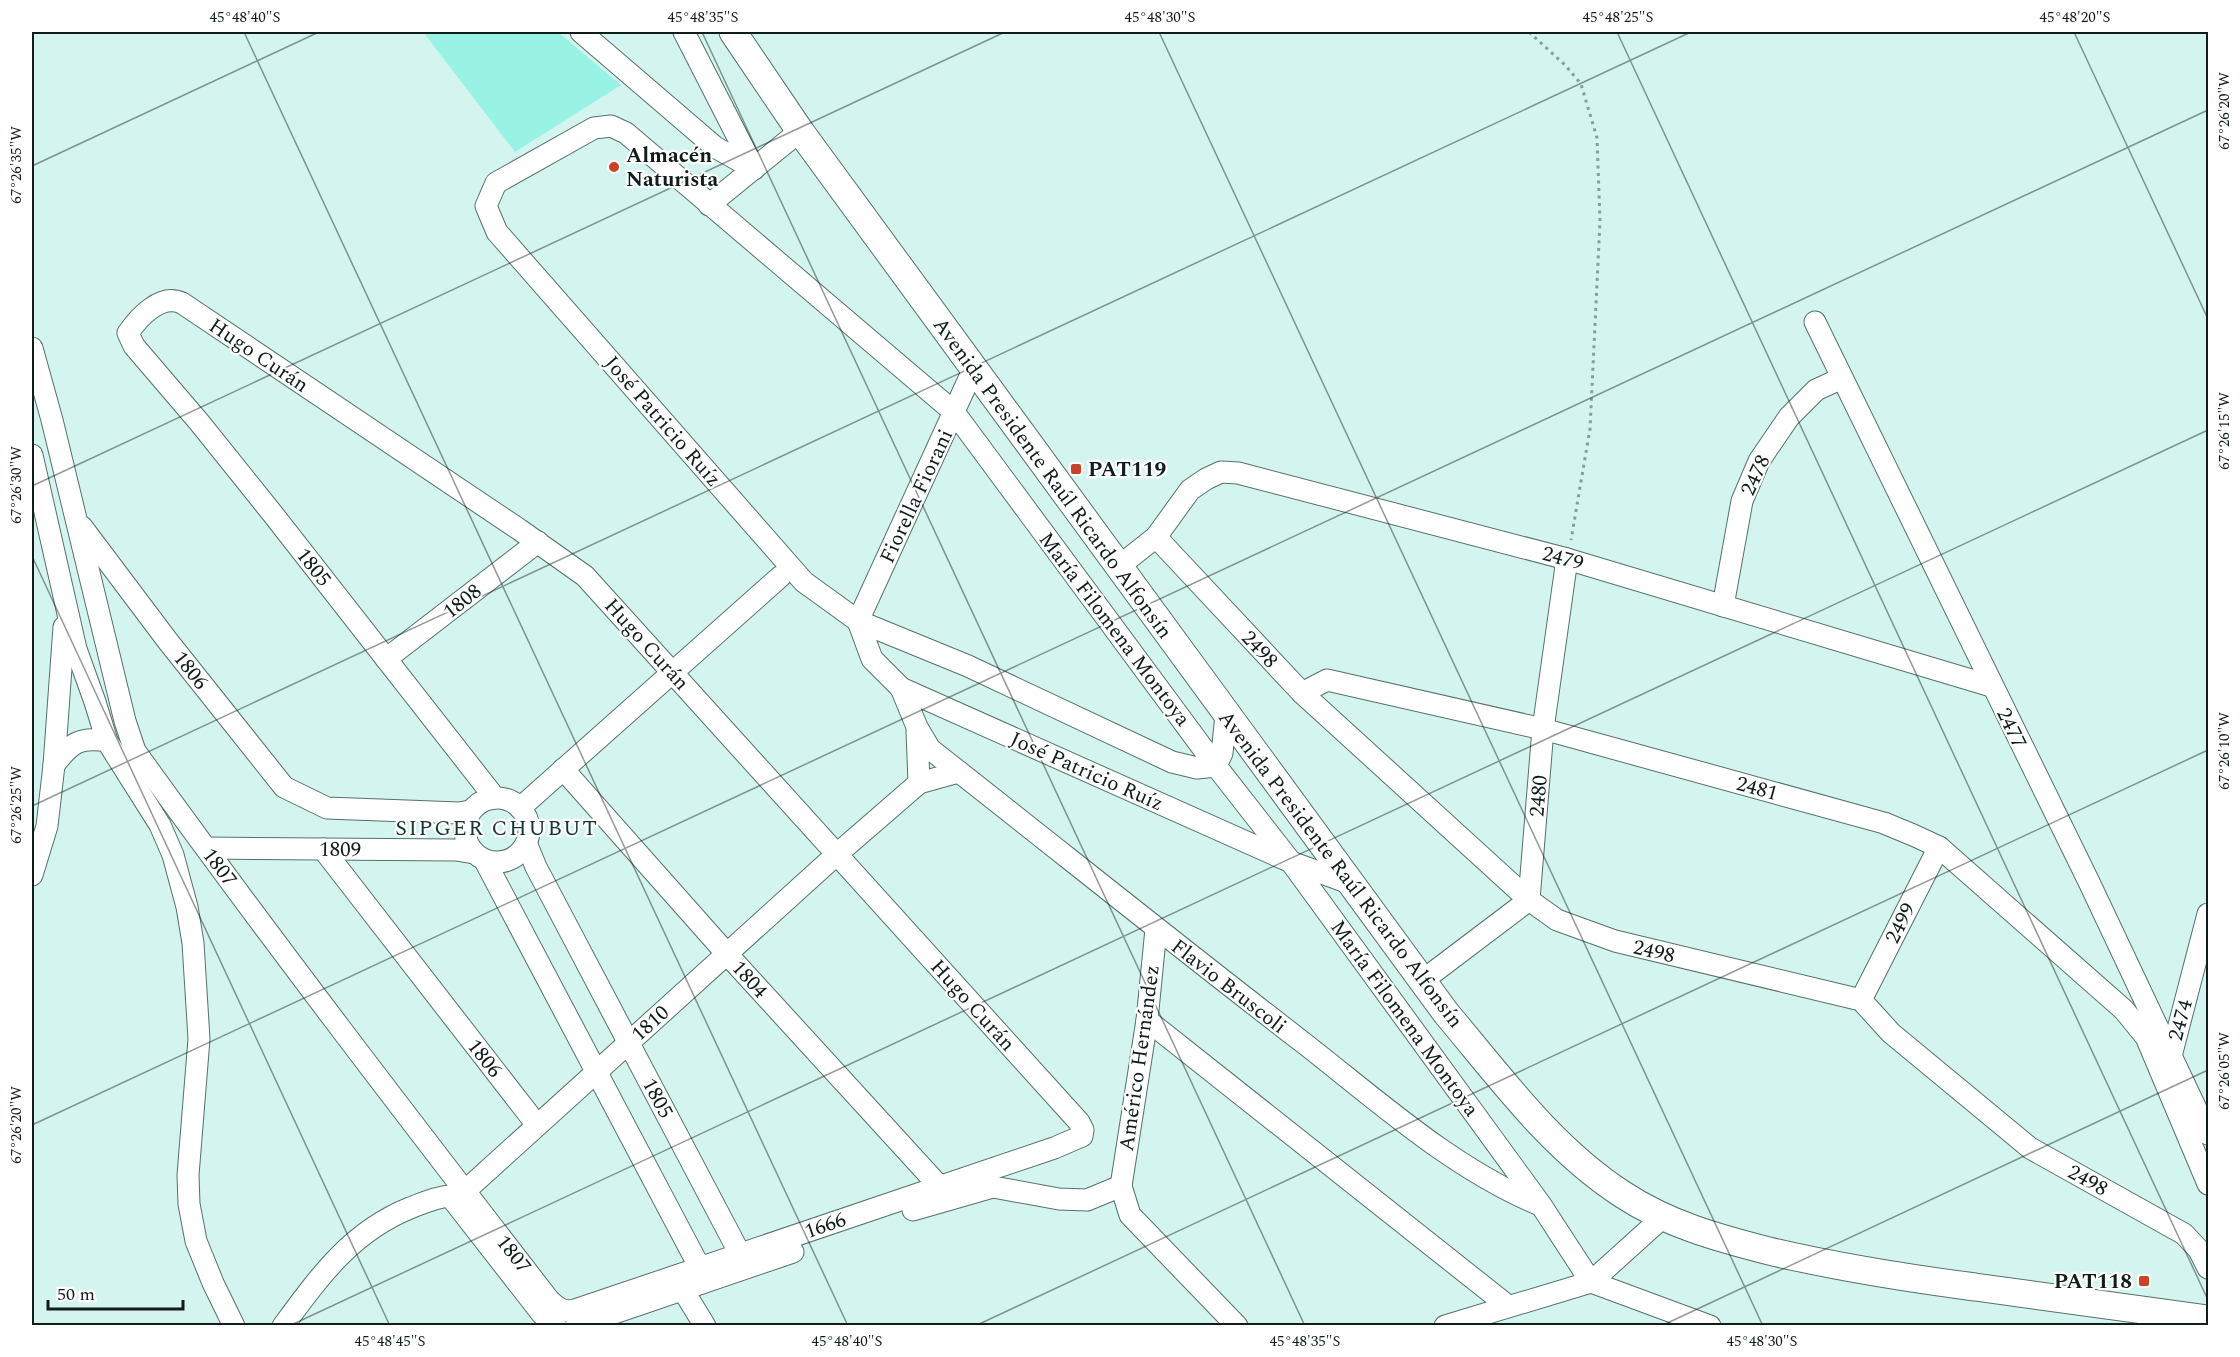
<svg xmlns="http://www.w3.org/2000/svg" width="2240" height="1357" viewBox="0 0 2240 1357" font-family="Spectral,serif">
	<rect width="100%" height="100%" fill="#d4f5ef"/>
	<!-- green -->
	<path fill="#98f3e5" d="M423,32H558L621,85L515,152Z"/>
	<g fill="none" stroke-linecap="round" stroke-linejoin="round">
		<defs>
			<g id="minor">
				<path d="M581,32L715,147L754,169"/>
				<path d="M684,32L754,169"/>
				<path d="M709,205L800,131"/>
				<path d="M1815,322L2089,882L2208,1134"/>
				<path d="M32,348L52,420L125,721L135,751C269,937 409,1119 549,1300C557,1308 564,1313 575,1310L1054,1148L1082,1136L1083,1130L1079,1122L585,576L520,530L182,303C161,293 139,317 128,333L134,346L199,422L272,513L495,798"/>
				<path d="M32,455L76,649L95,702L107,741L160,825L173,855L187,907L193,943L199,1039L188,1175L189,1204L196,1241L213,1283L234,1326"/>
				<path d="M82,527L167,640L284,787L327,808L459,813L470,811"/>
				<path d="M1156,537L1302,693L1529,900L1557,920L1615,941L1861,1000L1891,1033L2030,1148L2184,1234L2199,1250L2208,1268"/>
				<path d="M1118,567L1156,537L1190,490L1206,479L1221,472L1238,473L1567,559L1991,686"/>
				<path d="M1723,606L1742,501L1759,461L1789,417L1816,390L1842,378"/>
				<path d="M858,621L872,659L901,688L1291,862L1349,883"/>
				<path d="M858,621L973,370"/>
				<path d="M386,659L538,542"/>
				<path d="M901,688L917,727L930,749C1055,847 1179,947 1305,1044C1378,1101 1453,1169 1540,1205"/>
				<path d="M1302,693L1327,680L1543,729L1884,823L1913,835L1939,847L2124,1010L2146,1037L2208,1184"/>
				<path d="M1226,715L1222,753L1216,766L1197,768L1172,762L968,666L858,621L804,582L497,232L486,206L496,183L594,128L611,126L626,133L954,412L1216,766L1291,862L1541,1205L1591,1282"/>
				<path d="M917,731L919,783L959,772"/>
				<path d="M54,765C70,744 79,736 107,741"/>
				<path d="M563,769L727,954L940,1187"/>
				<circle cx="497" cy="830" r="32"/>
				<path d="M520,808L781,576"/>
				<path d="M527,845L536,867L740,1254"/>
				<path d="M206,848L456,850L474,853"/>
				<path d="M323,849L537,1125"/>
				<path d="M485,861L700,1268"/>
				<path d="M32,875L47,826L54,765L64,627"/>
				<path d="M1156,929L1147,1020L1121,1186L1130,1215L1237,1326"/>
				<path d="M1422,981L1529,900L1543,729L1567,559"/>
				<path d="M1861,1000L1939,847"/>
				<path d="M1147,1020L1508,1306"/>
				<path d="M2171,1056L2208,914"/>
				<path d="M465,1191L836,855L919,783"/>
				<path d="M913,1210L993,1187L1059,1199L1087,1200L1121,1186"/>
				<path d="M1591,1282L1710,1326"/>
				<path d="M683,1290L705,1326"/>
				<path d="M283,1326C320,1276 351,1232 410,1208C423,1203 436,1197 450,1196L542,1314L556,1326"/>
				<path d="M576,1326L793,1252"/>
				<path d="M1445,1326L1591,1282L1663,1217"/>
			</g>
			<path id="major" d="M733,32L800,131L1446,1013C1500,1077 1551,1148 1622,1194C1667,1224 1718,1238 1769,1251C1837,1267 1906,1278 1975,1287C2053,1298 2131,1309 2208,1319"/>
		</defs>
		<!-- minor casing -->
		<use href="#minor" stroke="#54716c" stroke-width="23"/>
		<!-- major casing -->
		<use href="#major" stroke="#54716c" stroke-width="29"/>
		<!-- path -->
		<path stroke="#859e99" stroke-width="3" stroke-dasharray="3 4.5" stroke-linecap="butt" d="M1529,32L1565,65L1581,84L1597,138L1600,221L1590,429L1571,540"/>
		<!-- minor -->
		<use href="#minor" stroke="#fff" stroke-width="21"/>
		<!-- major -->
		<use href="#major" stroke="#fff" stroke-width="27"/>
	</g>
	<!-- ticks -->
	<path fill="none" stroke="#111d1b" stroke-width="1.5" stroke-opacity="0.45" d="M244,32L848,1326M702,32L1305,1326M1159,32L1763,1326M1617,32L2208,1300M2074,32L2208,319M32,166L319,32M32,486L1005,32M32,556L390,1326M32,806L1691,32M32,1125L2208,110M289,1326L2208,430M975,1326L2208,750M1661,1326L2208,1070"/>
	<!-- markers -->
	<g fill="#cc4225" stroke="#fff" stroke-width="2">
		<circle cx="614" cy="167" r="6"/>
		<rect x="1070" y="463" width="12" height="12" rx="3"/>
		<rect x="2138" y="1275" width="12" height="12" rx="3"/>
	</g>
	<g text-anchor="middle" stroke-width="4.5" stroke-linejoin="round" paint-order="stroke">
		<!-- poi labels -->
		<g font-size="21" font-weight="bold" fill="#111d1b" stroke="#fff" text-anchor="start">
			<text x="626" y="162">Almacén<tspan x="626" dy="24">Naturista</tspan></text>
			<text x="1088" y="476">PAT119</text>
			<text x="2132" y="1288" text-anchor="end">PAT118</text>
		</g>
		<!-- street labels -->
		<g font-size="21" fill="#111d1b" stroke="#fff">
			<text transform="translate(259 355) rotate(34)" y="7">Hugo Curán</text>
			<text transform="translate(663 421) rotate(49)" y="7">José Patricio Ruíz</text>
			<text transform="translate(1755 475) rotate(-65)" y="7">2478</text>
			<text transform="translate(1053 478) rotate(54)" y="7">Avenida Presidente Raúl Ricardo Alfonsín</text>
			<text transform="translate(916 496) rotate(-65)" y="7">Fiorella Fiorani</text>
			<text transform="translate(1563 558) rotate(15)" y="7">2479</text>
			<text transform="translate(314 567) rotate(52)" y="7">1805</text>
			<text transform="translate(462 601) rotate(-38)" y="7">1808</text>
			<text transform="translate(1115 629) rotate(53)" y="7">María Filomena Montoya</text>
			<text transform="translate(647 644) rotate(48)" y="7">Hugo Curán</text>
			<text transform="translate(1260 649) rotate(47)" y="7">2498</text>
			<text transform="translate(191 670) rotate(52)" y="7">1806</text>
			<text transform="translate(2012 728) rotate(64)" y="7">2477</text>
			<text transform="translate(1087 771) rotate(24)" y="7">José Patricio Ruíz</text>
			<text transform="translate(1757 788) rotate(15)" y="7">2481</text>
			<text transform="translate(1538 796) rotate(-85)" y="7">2480</text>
			<text transform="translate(340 849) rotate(1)" y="7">1809</text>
			<text transform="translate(220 867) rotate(53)" y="7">1807</text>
			<text transform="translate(1341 869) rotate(53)" y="7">Avenida Presidente Raúl Ricardo Alfonsín</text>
			<text transform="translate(1900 923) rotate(-63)" y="7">2499</text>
			<text transform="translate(1654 951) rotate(13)" y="7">2498</text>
			<text transform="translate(750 979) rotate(48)" y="7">1804</text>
			<text transform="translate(1229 986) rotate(38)" y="7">Flavio Bruscoli</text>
			<text transform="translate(973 1005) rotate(48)" y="7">Hugo Curán</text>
			<text transform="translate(1405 1018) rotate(54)" y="7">María Filomena Montoya</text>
			<text transform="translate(2180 1020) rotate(-75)" y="7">2474</text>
			<text transform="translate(650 1023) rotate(-42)" y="7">1810</text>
			<text transform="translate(485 1058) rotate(52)" y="7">1806</text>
			<text transform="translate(1139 1058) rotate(-82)" y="7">Américo Hernández</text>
			<text transform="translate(658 1098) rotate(62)" y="7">1805</text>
			<text transform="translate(2088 1180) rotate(29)" y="7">2498</text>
			<text transform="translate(825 1225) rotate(-19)" y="7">1666</text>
			<text transform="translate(514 1254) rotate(52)" y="7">1807</text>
		</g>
		<!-- neighbourhood labels -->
		<g font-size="22" letter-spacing="1.5" fill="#193531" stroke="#fff">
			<text x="497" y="835">SIPGER CHUBUT</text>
		</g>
	</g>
	<!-- border -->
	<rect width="2240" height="1357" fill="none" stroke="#ffffff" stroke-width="66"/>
	<!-- scale -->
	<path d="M48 1300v9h135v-9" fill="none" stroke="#111d1b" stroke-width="3"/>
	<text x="57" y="1300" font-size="18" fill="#111d1b" stroke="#ffffff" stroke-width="4.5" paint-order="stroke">50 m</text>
	<rect x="33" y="33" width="2174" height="1291" fill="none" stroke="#111d1b" stroke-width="2"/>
	<g font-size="15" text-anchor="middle" fill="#111d1b">
		<text x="245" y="22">45°48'40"S</text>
		<text x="703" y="22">45°48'35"S</text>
		<text x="1160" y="22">45°48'30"S</text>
		<text x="1618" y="22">45°48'25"S</text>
		<text x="2075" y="22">45°48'20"S</text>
		<text transform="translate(2224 111) rotate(-90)" y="5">67°26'20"W</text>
		<text transform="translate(16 165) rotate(-90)" y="5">67°26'35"W</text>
		<text transform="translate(2224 431) rotate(-90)" y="5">67°26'15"W</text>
		<text transform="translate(16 485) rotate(-90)" y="5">67°26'30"W</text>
		<text transform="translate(2224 751) rotate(-90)" y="5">67°26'10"W</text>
		<text transform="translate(16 805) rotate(-90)" y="5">67°26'25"W</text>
		<text transform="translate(2224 1071) rotate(-90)" y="5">67°26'05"W</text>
		<text transform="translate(16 1125) rotate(-90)" y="5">67°26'20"W</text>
		<text x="390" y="1346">45°48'45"S</text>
		<text x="847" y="1346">45°48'40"S</text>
		<text x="1305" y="1346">45°48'35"S</text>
		<text x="1762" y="1346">45°48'30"S</text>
	</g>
</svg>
